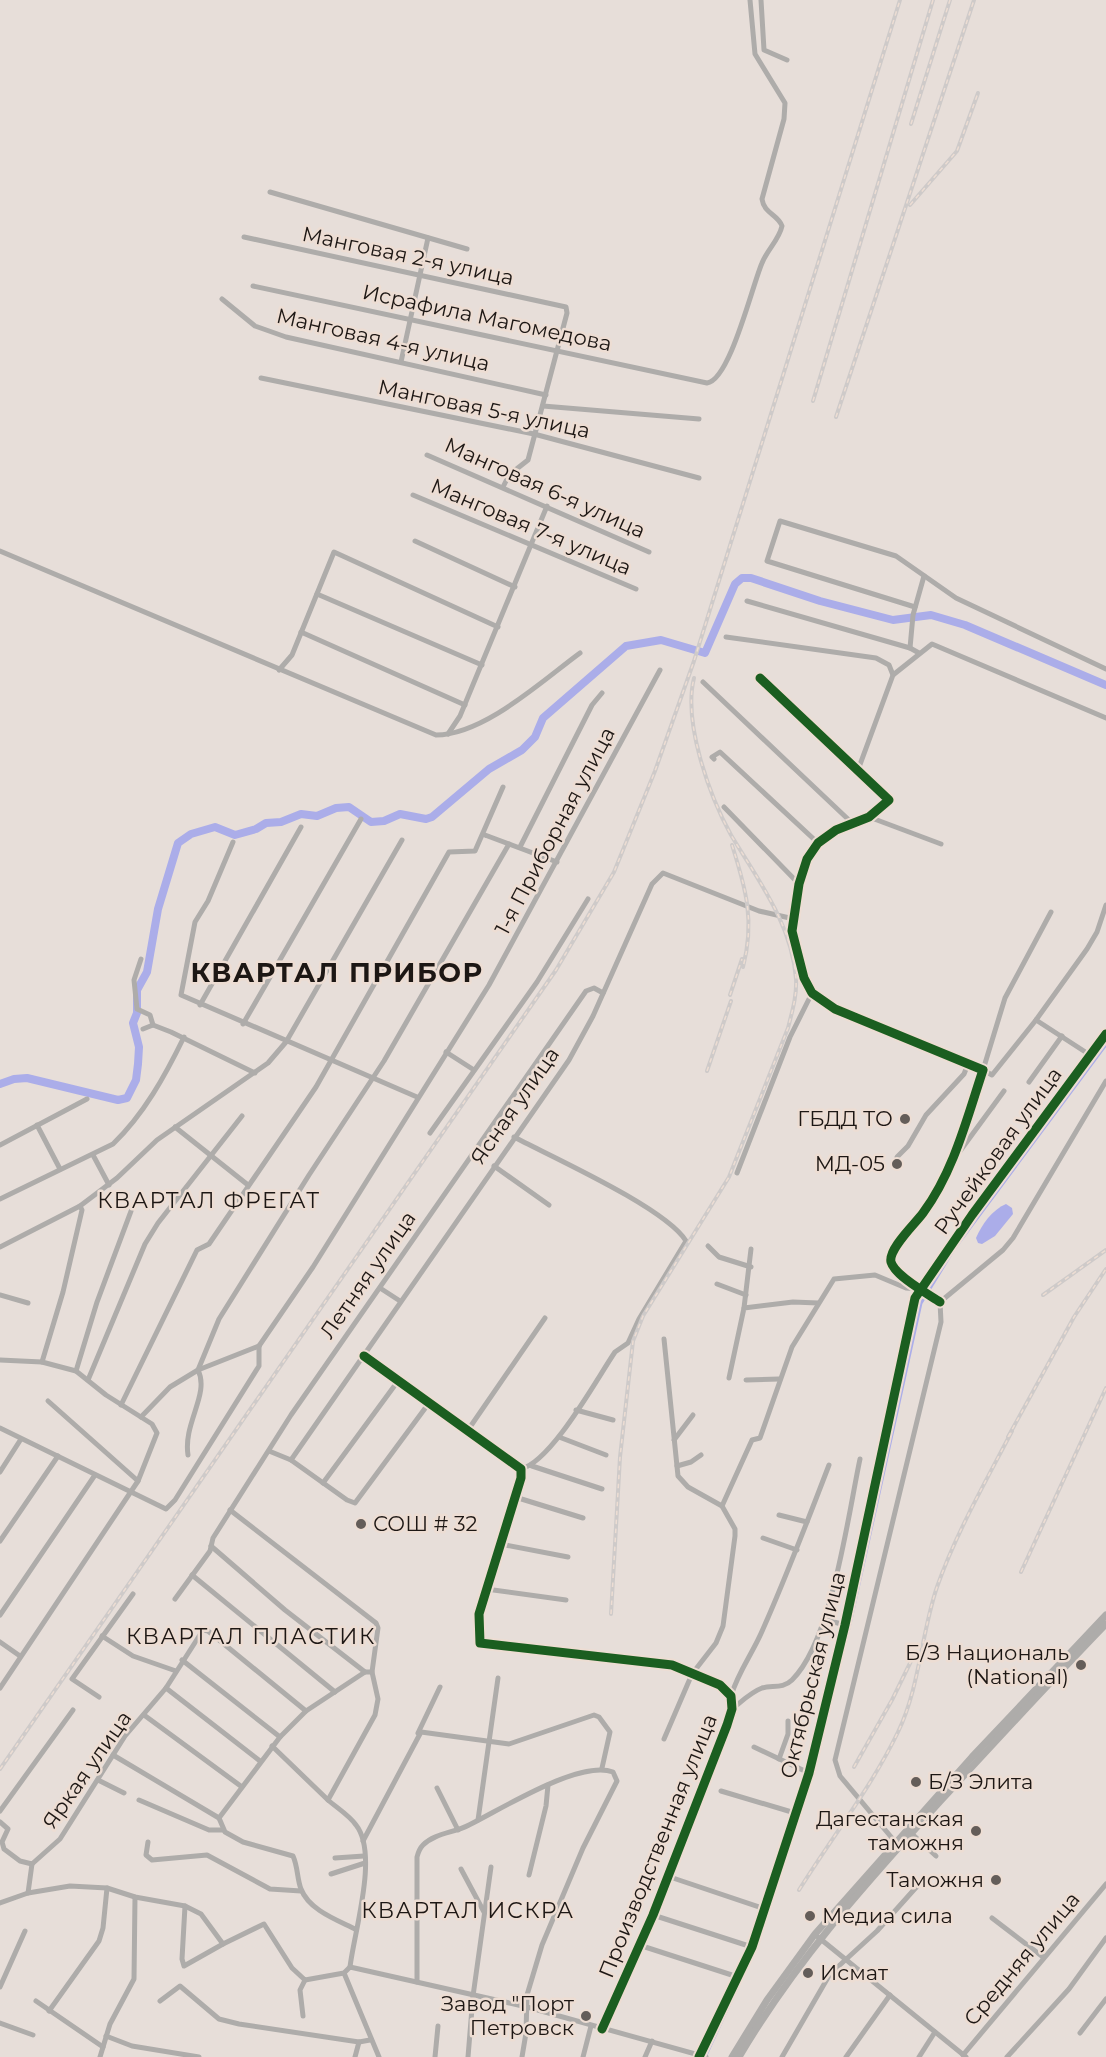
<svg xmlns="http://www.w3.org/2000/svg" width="1106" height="2057" viewBox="0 0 1106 2057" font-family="Montserrat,sans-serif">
	<rect width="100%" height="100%" fill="#e7ded9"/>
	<!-- water -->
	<path fill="#abade9" d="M1006,1204L1012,1208L1013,1214L995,1236L982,1244L978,1243L976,1238C982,1224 992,1210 1006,1204Z"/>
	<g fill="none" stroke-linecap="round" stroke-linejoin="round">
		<!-- canal -->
		<g stroke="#abade9" stroke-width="5">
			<path d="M813,1767L850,1620L920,1303L953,1249L1106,1043"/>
			<path d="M704,2057L757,1943L777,1878"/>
		</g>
		<!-- river -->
		<path stroke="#abade9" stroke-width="8" d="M0,1084L14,1079L27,1078L118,1100L127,1098L136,1080L138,1064L139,1047L133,1023L137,1013V990L147,972L158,909L178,843L191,834L215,827L235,835L256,829L266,823L281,822L301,814L317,816L336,808L349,807L371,822L384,821L400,814L426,819L432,817L489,769L522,750L535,737L543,718L626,646L661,640L705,653L735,584L742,578H751L820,601L893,620L931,615L965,625L1106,685"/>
		<!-- minor -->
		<g stroke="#aeacaa" stroke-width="5">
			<path d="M761,0L764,50L787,60"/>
			<path d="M270,192L467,249"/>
			<path d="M244,237L566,307L567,313L528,460L509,475L503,487"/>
			<path d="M253,286L707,383C730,380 752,286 762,263C767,250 779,240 782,226C778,214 764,214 762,199L784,119L785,103L755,54L750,0"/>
			<path d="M222,299L255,326L286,337L546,395"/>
			<path d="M401,362L428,238"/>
			<path d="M261,378L534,434L699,478"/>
			<path d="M543,406L699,419"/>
			<path d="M427,455L649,552"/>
			<path d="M413,495L636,589"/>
			<path d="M415,541L515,587"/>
			<path d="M0,551L436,735C484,735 543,680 580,653"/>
			<path d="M317,594L482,665"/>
			<path d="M747,601L910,648L919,653"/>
			<path d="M915,607L767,561L780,521L896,556L956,598L1106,669"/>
			<path d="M301,632L465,705"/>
			<path d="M726,637L876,658L889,665L893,675"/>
			<path d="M910,648L913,615L924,576"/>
			<path d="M279,670L292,655L334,552L498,627"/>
			<path d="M760,678L889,800L869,817L836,830L818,843L807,859L799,884L792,931L804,978L812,993L835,1009L983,1070C967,1118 954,1171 923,1213C915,1224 888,1249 891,1262C895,1276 928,1294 940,1302"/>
			<path d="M703,682L851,822"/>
			<path d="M448,734L460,716L547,506"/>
			<path d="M714,759L712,757L720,752L818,843"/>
			<path d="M858,770L893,675L932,644L1106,718"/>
			<path d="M724,807L799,884"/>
			<path d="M869,817L941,844"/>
			<path d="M485,835L557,862"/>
			<path d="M233,842L208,901L195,922L181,995L417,1097"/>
			<path d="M520,847L592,705L602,693"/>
			<path d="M1051,912L1005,998L983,1070L992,1075L1036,1020L1087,949L1097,932L1106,905"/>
			<path d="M141,959L134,980L137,1009L150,1015L153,1025"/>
			<path d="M200,1005L301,827"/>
			<path d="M1036,1020L1090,1055"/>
			<path d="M243,1024L361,819"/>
			<path d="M143,1029L153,1025L171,1032L255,1073"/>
			<path d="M446,1052L474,1070"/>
			<path d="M1029,1082L1062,1036"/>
			<path d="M37,1125L60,1169"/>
			<path d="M175,1127L248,1185"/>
			<path d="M430,1133L537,982L588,899"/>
			<path d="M514,1137C552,1157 666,1208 686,1241L639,1319L628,1343L615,1352C596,1380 552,1461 521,1469"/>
			<path d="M0,1145L87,1099"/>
			<path d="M93,1155L109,1185"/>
			<path d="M897,1157L908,1146L926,1115L964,1074L968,1064"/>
			<path d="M952,1162L1004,1091"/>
			<path d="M494,1166L549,1205"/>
			<path d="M737,1173L790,1037L812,993"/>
			<path d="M0,1199L113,1144C144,1114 165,1076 184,1037"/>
			<path d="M708,1246L719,1257L751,1267"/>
			<path d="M0,1247L80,1206L117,1178L157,1140L268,1063L286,1042L402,840"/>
			<path d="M717,1284L746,1295"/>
			<path d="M380,1288L400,1301"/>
			<path d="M0,1295L28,1303"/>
			<path d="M744,1308L751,1249"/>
			<path d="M664,1339L678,1476L688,1487L722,1506"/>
			<path d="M259,1346L313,1267L489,985L660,670"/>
			<path d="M364,1356L521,1469V1478L479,1614L480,1643L672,1665L720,1685L731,1696L732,1709L727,1725L653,1915L602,2029"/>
			<path d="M0,1360L42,1362L76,1371L106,1395L152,1424L157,1433L138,1481L0,1688"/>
			<path d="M42,1362L63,1292L82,1210L80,1206"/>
			<path d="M76,1371L97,1302L131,1211"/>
			<path d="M729,1378L744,1308L793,1302L818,1303"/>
			<path d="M88,1380L145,1244L158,1223L242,1116"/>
			<path d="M746,1380L779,1379"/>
			<path d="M48,1401L138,1481"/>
			<path d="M121,1405L197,1250L209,1244L316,1087L449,852L475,851L503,787"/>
			<path d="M576,1410L613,1420"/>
			<path d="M141,1417L170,1387L198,1370L259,1346"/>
			<path d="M0,1428L166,1509L175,1500L259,1366V1346"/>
			<path d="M468,1430L545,1318"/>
			<path d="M559,1437L606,1455"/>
			<path d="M674,1440L693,1415"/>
			<path d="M269,1451L291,1460L347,1500L355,1503L429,1403"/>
			<path d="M188,1455C183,1423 210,1394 198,1370L219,1319L309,1175L384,1061L509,844"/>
			<path d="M291,1460L569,1060L593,1016L652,884L663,873L759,911L794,919"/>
			<path d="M532,1466L602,1489"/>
			<path d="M677,1466L691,1462L701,1455"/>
			<path d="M0,1472L21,1439"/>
			<path d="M323,1483L398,1381"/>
			<path d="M515,1497L583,1518"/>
			<path d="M230,1510L376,1623L378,1628L372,1672L378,1699L375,1715L328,1800C337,1808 349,1815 356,1825C379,1854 354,1932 350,1967"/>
			<path d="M779,1515L807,1522"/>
			<path d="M763,1538L797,1550"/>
			<path d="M0,1541L58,1456"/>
			<path d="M500,1544L568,1557"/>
			<path d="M211,1546L285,1610L365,1672"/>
			<path d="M192,1575L335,1692"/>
			<path d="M486,1589L566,1600"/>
			<path d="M175,1599L210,1551L213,1538L291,1415L586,991L594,988L603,993"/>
			<path d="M0,1615L95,1475"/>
			<path d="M823,1619L845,1625"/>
			<path d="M102,1636L133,1656L176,1671"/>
			<path d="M0,1642L20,1656"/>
			<path d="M182,1660L280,1737"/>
			<path d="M166,1688L260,1761"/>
			<path d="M731,1696C738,1672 753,1653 763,1629C787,1575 808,1520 829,1465"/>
			<path d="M99,1697L72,1679L133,1594"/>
			<path d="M732,1709C741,1702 751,1692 762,1688C772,1685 783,1689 792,1680C832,1641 848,1515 860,1459"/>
			<path d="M144,1715L242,1787"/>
			<path d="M418,1733L440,1687"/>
			<path d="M664,1739L692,1674L716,1643L723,1626L735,1536V1529L722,1506L752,1440L760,1438L792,1347L834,1279L875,1275L906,1288L919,1289"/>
			<path d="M272,1746L328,1800"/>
			<path d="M754,1747L809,1773"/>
			<path d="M113,1755L219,1818"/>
			<path d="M779,1759L788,1734V1721"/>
			<path d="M98,1780L124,1793"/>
			<path d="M437,1788L458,1830"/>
			<path d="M721,1791L795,1813"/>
			<path d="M139,1800L209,1830H223"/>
			<path d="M0,1811L73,1710"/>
			<path d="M478,1820L498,1678"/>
			<path d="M0,1822L8,1829L2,1842L4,1849L20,1861L32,1864"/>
			<path d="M910,1832L936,1856"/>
			<path d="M363,1841L421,1732L509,1744L594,1715L599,1717L610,1732L602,1768"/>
			<path d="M148,1842L146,1855L152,1860L207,1855L270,1889L301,1891"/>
			<path d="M897,1844L840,1776L835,1760L941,1322L940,1302L1003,1250L1013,1238L1106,1081"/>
			<path d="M335,1858L364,1856"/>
			<path d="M32,1864L60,1839L125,1736L166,1688L203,1630L208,1631L306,1711"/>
			<path d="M461,1869L484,1912"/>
			<path d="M331,1874L365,1863"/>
			<path d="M529,1875L546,1806L548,1785"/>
			<path d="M667,1876L765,1909"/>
			<path d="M28,1893L32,1864"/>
			<path d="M0,1903L28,1893L70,1886L107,1888L135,1897L185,1906L201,1914L223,1944L264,1924L292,1968L305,1980L344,1973L350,1967L527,2007L706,2057"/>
			<path d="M185,1906L182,1959L184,1966L223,1944"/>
			<path d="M653,1915L752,1947"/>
			<path d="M992,1918L1043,1957"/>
			<path d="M355,1929C337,1920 309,1910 301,1889C297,1879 298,1867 293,1856L243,1842L225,1832L219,1818L280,1737L306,1711L365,1672H372"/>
			<path d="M818,1937L966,2057"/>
			<path d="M639,1945L738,1977"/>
			<path d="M344,1973L379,2057"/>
			<path d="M417,1982V1857C418,1853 419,1849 423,1845C435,1833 454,1833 469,1825C500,1810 580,1759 613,1772L617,1781L583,1848L542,1945L527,1995L526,2033L522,2057"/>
			<path d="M0,1987L25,1931"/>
			<path d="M36,2001L103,2047"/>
			<path d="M160,2001L180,1986L219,2019L239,2024L359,2042L370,2040"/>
			<path d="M49,2011L99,1941L103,1928L107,1888"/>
			<path d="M303,2016L300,1990L305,1980"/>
			<path d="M0,2023L33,2035"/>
			<path d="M1080,2033L1106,1999"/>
			<path d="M106,2036L132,2046L199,2057"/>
			<path d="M963,2055L1106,1884"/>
			<path d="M100,2057L110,2024L134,1979L135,1897"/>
			<path d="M355,2057L359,2042"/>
			<path d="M435,2057L438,2026"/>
			<path d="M468,2057L473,1996L491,1867"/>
			<path d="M583,2057L591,2026"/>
			<path d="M645,2057L652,2041"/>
			<path d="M699,2057L752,1947L809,1773L845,1625L915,1298L972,1215L1106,1034"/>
			<path d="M782,2057L830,1974L877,1931L920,1883"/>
			<path d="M846,2057L890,1995"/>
			<path d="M919,2057L935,2032"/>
			<path d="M1007,2057L1069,1989L1106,1938"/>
		</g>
		<!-- major -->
		<g stroke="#aeacaa" stroke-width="7">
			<path d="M732,2057L767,2000L815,1934L972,1757L1106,1615"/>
			<path d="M739,2057C795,1962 862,1888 935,1807C992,1745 1048,1684 1106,1624"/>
		</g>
		<defs>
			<g id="rail">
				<path d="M911,124L950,0"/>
				<path d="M910,205L957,151L978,93"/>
				<path d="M813,401L933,0"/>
				<path d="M836,417L974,0"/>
				<path d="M732,845C746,889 755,921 743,967"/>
				<path d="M730,995L742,959"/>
				<path d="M707,1071L731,1001"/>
				<path d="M1043,1295L1106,1250"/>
				<path d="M1008,1437L1074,1317L1106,1269"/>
				<path d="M1021,1572L1106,1388"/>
				<path d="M611,1614L620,1457L633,1341L643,1316L729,1177L788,1028C792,1012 797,996 796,979C792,924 758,880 731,835C709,795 683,722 694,678"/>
				<path d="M854,1767L892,1700L915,1653"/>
				<path d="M0,1769L556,970L614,872L655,771L694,661L900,0"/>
				<path d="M799,1890C832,1837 871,1788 898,1732C920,1686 921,1634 937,1587C956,1533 986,1481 1012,1431"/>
			</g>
		</defs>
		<!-- rail casing -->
		<use href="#rail" stroke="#cecac9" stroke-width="4"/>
		<!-- rail -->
		<use href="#rail" stroke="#edddd3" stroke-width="1.5" stroke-dasharray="4.5" stroke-linecap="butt"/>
		<defs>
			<g id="cycleway">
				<path d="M760,678L889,800L869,817L836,830L818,843L807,859L799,884L792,931L804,978L812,993L835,1009L983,1070C967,1118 954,1171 923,1213C915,1224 888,1249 891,1262C895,1276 928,1294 940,1302"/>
				<path d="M364,1356L521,1469V1478L479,1614L480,1643L672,1665L720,1685L731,1696L732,1709L727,1725L653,1915L602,2029"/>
				<path d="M699,2057L752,1947L809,1773L845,1625L915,1298L972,1215L1106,1034"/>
			</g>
		</defs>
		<!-- cycleway casing -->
		<use href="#cycleway" stroke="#edddd3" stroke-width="13"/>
		<!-- cycleway -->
		<use href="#cycleway" stroke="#1b5e20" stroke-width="9"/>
	</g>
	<!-- markers -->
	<g fill="#645d59" stroke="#edddd3" stroke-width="2">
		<circle cx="905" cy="1119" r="6"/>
		<circle cx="897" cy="1164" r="6"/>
		<circle cx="361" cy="1524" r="6"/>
		<circle cx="1081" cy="1665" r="6"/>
		<circle cx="916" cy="1782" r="6"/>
		<circle cx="976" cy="1831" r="6"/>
		<circle cx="996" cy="1880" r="6"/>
		<circle cx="810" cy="1916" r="6"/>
		<circle cx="808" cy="1973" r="6"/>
		<circle cx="586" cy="2016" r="6"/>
	</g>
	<g text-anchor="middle" stroke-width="5" stroke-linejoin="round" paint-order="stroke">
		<!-- street labels -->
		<g font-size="21" fill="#1d1714" stroke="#edddd3">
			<text transform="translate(408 256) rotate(12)" y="7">Манговая 2-я улица</text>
			<text transform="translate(487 318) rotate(12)" y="7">Исрафила Магомедова</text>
			<text transform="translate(383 340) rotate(13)" y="7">Манговая 4-я улица</text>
			<text transform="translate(484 409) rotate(12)" y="7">Манговая 5-я улица</text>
			<text transform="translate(545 488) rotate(24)" y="7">Манговая 6-я улица</text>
			<text transform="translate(531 527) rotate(23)" y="7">Манговая 7-я улица</text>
			<text transform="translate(555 831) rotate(-62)" y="7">1-я Приборная улица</text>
			<text transform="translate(515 1106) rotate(-55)" y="7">Ясная улица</text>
			<text transform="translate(998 1151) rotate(-54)" y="7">Ручейковая улица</text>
			<text transform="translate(368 1275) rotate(-55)" y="7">Летняя улица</text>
			<text transform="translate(813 1675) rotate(-76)" y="7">Октябрьская улица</text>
			<text transform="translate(87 1770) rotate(-55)" y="7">Яркая улица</text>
			<text transform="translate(658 1846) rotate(-68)" y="7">Производственная улица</text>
			<text transform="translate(1022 1959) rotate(-50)" y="7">Средняя улица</text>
		</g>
		<!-- poi labels -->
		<g font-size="21" fill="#1d1714" stroke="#edddd3" text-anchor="end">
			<text x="893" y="1126">ГБДД ТО</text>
			<text x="885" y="1171">МД-05</text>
			<text x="373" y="1531" text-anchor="start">СОШ # 32</text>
			<text x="1069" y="1660">Б/З Националь<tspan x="1069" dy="24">(National)</tspan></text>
			<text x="928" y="1789" text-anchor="start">Б/З Элита</text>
			<text x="964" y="1826">Дагестанская<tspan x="964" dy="24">таможня</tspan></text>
			<text x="984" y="1887">Таможня</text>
			<text x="822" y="1923" text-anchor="start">Медиа сила</text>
			<text x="820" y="1980" text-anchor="start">Исмат</text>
			<text x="574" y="2011">Завод "Порт<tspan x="574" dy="24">Петровск</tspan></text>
		</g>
		<!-- neighbourhood labels -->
		<g font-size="22" letter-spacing="1.5" fill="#1d1714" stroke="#edddd3">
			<text x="209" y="1208">КВАРТАЛ ФРЕГАТ</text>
			<text x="251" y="1644">КВАРТАЛ ПЛАСТИК</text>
			<text x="468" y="1918">КВАРТАЛ ИСКРА</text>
		</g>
		<!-- district labels -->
		<g font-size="27" font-weight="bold" letter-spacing="1.5" fill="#1d1714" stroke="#edddd3">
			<text x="337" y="982">КВАРТАЛ ПРИБОР</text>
		</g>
	</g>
</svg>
